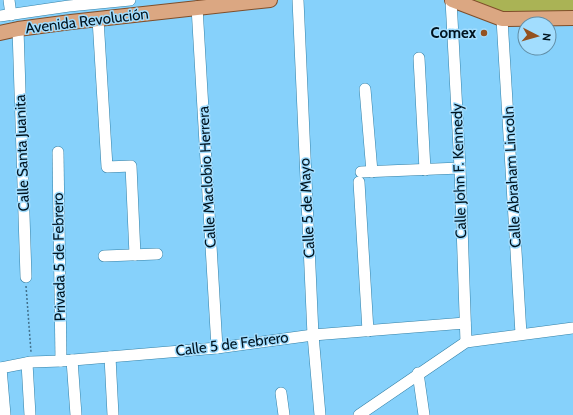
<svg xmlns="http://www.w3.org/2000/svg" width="573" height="415" viewBox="0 0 573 415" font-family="Cabin,sans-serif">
	<rect width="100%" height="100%" fill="#86d1fb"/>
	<!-- green -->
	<path fill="#aab355" d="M449,0H573V18L502,19Z"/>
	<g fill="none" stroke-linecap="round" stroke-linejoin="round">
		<defs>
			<g id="minor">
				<path d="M9,0L11,15"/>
				<path d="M298,0L313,335L320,415"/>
				<path d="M451,0L460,168L466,342"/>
				<path d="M197,7L217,348"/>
				<path d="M0,16L69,6L130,0"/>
				<path d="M98,19L107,167L131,166L135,255"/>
				<path d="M502,19L521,334"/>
				<path d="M18,29L26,277"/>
				<path d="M419,58L425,170"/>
				<path d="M365,89L372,172"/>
				<path d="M58,152L61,361"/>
				<path d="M361,172L460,168"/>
				<path d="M359,182L368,331"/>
				<path d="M104,256L157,254"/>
				<path d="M110,357L113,415"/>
				<path d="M72,360L76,415"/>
				<path d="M27,363L30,415"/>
				<path d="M0,368L31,362L61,361L217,348L313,335L465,323"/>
				<path d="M1,368L5,415"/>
				<path d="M418,373L424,415"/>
				<path d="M281,393L284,415"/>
				<path d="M359,415L466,342L573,328"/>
			</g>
			<g id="major">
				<path d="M452,0L502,19L573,18"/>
				<path d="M0,33L18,29L71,22L270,0"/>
			</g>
		</defs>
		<!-- minor casing -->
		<use href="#minor" stroke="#3481a7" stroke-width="12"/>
		<!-- major casing -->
		<use href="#major" stroke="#7f4e2a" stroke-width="16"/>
		<!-- path -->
		<path stroke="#42718c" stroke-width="1.5" stroke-dasharray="2 2" stroke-linecap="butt" d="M26,286L31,352"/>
		<!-- minor -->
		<use href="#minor" stroke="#fff" stroke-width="11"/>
		<!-- major -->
		<use href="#major" stroke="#dba782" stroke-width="14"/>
	</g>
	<!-- markers -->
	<circle fill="#945221" stroke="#a2ddfe" stroke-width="1.5" cx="484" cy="33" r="4"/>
	<g text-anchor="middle" stroke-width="3" stroke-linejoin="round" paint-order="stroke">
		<!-- street labels -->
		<g font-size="15" fill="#001420" stroke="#a2ddfe">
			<text transform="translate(87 21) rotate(-7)" y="5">Avenida Revolución</text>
			<text transform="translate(22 153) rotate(-92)" y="5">Calle Santa Juanita</text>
			<text transform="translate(459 171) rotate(-92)" y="5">Calle John F. Kennedy</text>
			<text transform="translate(207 177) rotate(-93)" y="5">Calle Maclobio Herrera</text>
			<text transform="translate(512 177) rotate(-93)" y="5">Calle Abraham Lincoln</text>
			<text transform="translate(307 208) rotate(-93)" y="5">Calle 5 de Mayo</text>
			<text transform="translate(59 257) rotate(-91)" y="5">Privada 5 de Febrero</text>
			<text transform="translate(232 344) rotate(-7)" y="5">Calle 5 de Febrero</text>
		</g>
		<!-- poi labels -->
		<g font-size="15" font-weight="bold" fill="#001420" stroke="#a2ddfe" text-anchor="end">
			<text x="476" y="38">Comex</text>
		</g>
	</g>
	<!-- north arrow -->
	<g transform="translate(537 36) rotate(96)"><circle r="19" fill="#a2ddfe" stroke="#618da5"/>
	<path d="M0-3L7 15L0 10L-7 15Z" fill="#945221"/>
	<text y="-6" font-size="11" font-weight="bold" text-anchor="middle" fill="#001420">N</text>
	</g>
</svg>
